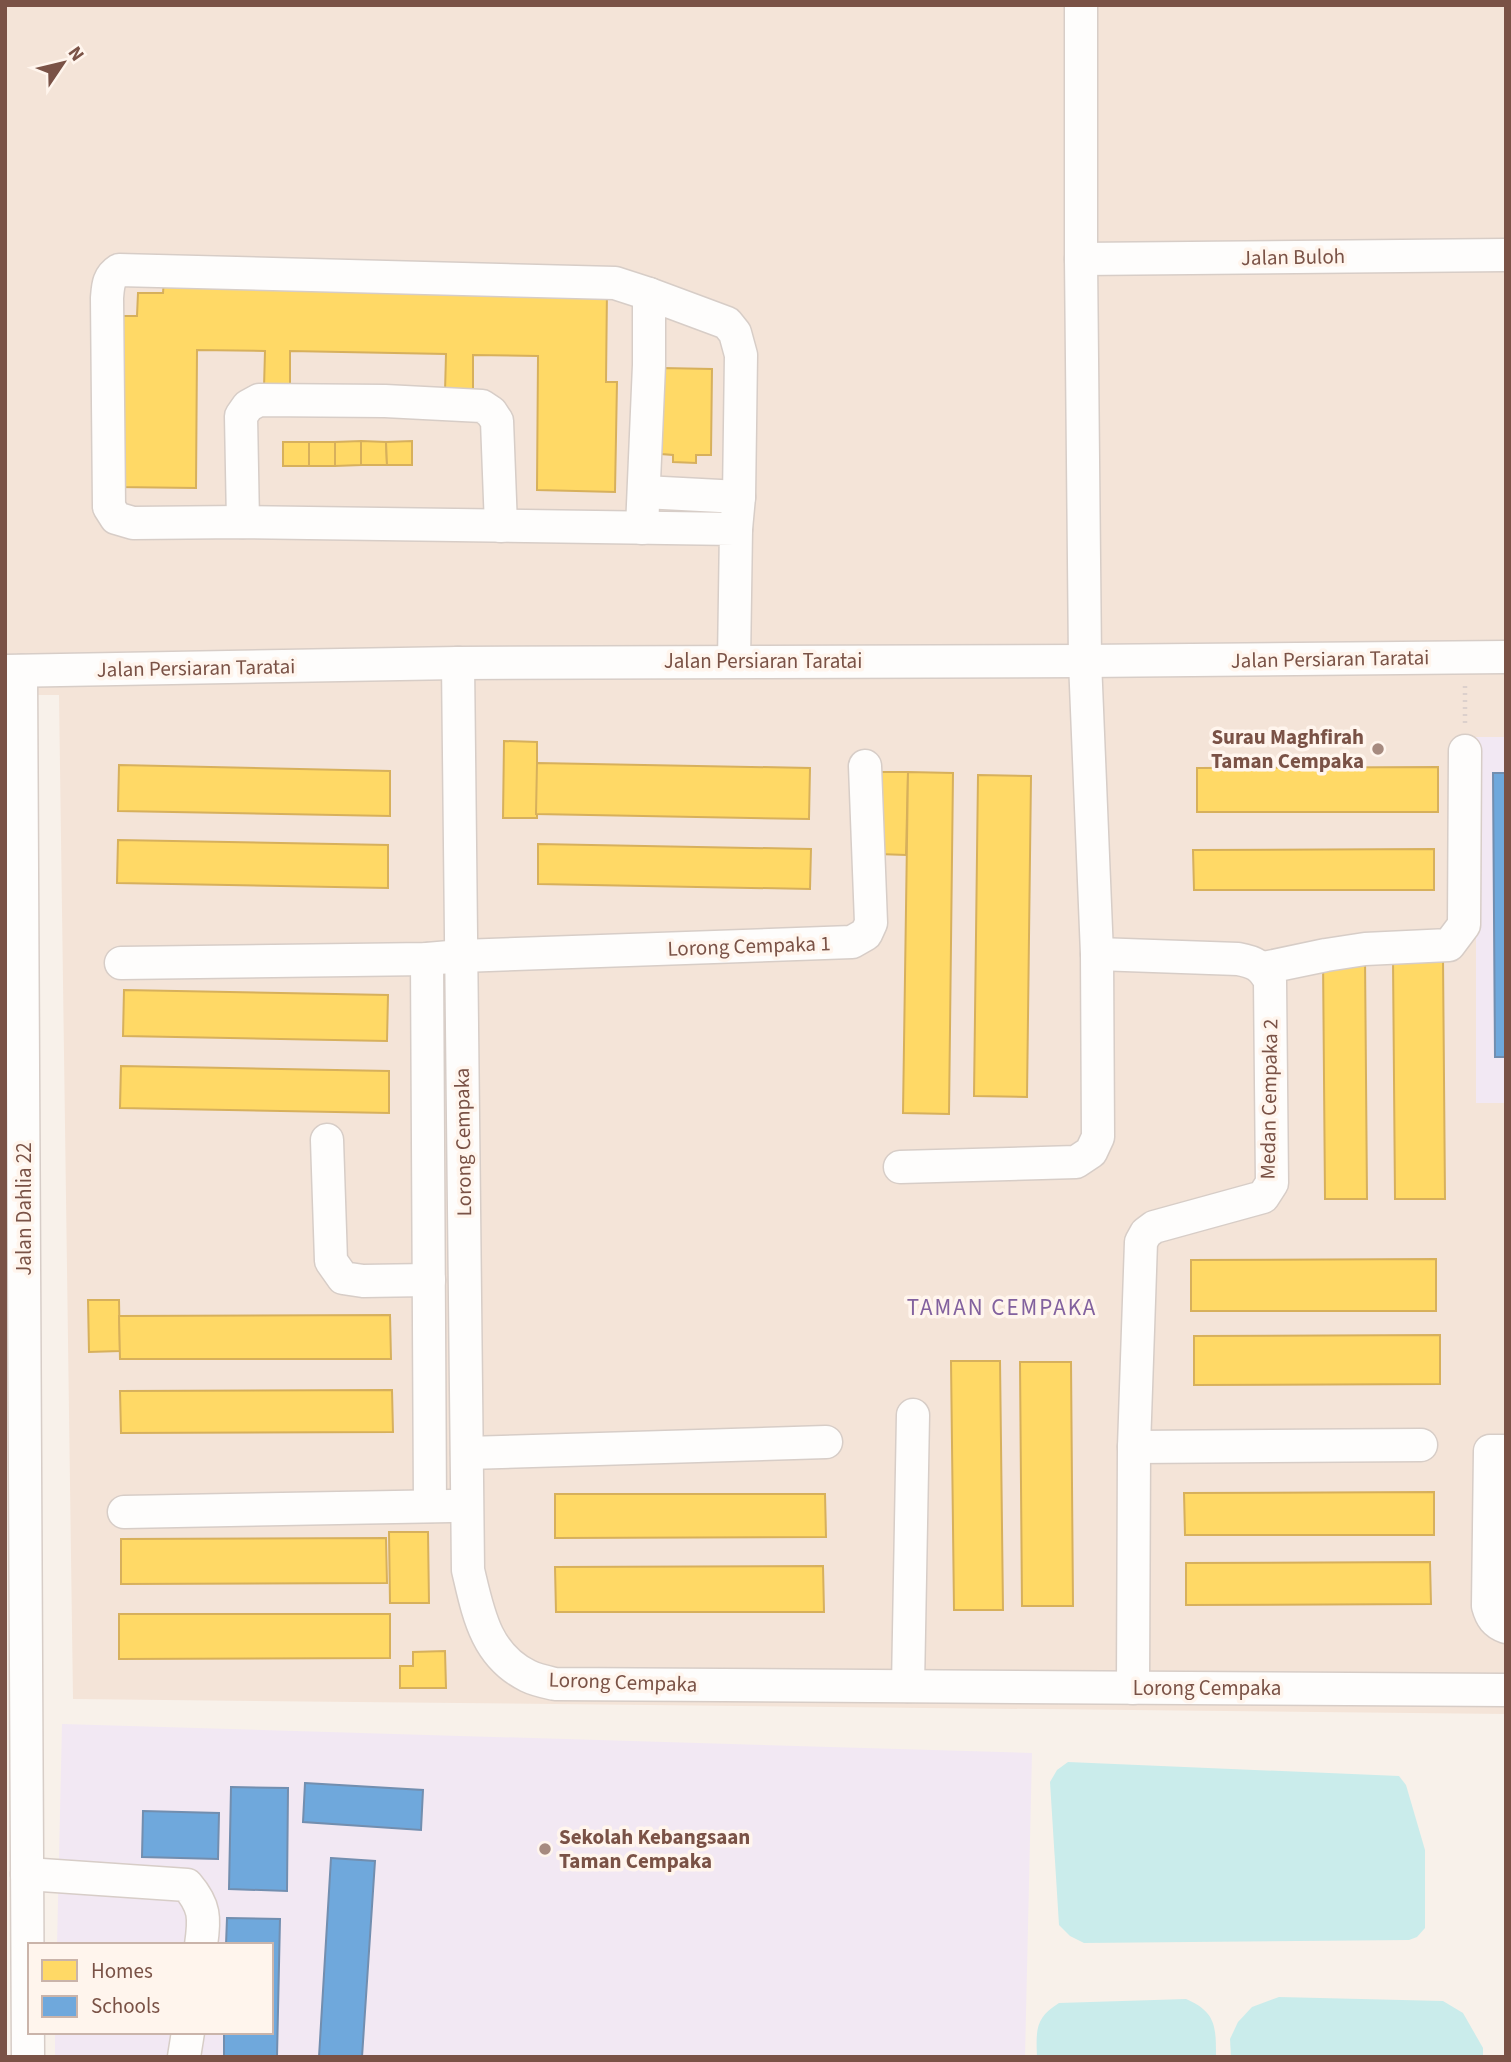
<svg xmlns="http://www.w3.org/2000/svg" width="1511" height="2062" viewBox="0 0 1511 2062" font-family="'Source Sans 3',sans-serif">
	<rect width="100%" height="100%" fill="#f8f1ea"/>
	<!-- residential -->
	<path fill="#f4e4d8" d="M5,5H1506V1714L73,1699L59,695H5Z"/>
	<!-- education -->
	<g fill="#f2e8f3">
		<rect x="1476" y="737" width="30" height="366"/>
		<path d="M62,1724L1032,1753L1025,2057H55V2032H271V1945H57Z"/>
	</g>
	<!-- water -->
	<g fill="#caeceb">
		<path d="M1068,1762L1399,1776L1406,1785L1425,1850V1928L1417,1937L1409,1940L1084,1943L1070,1936L1059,1925L1050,1782L1057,1770Z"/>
		<path d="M1279,1997L1443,2001L1463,2013L1483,2048V2057H1231L1230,2039L1238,2022L1252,2007Z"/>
		<path d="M1186,1999C1216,2012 1216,2026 1216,2057H1037C1036,2030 1035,2018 1059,2003Z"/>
	</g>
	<!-- homes -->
	<g fill="#ffd966" stroke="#d7b05c" stroke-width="2">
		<path d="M164,280L607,289L606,382H617L615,492L537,490L538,356L473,355V393L445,392L446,354L290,351V389L264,388L265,351L197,350L196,488L117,487L119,316H137L138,293H163Z"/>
		<path d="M662,368L712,369L711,455H696V463L673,462V455L661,454Z"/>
		<path d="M361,441V465L335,466V442Z"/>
		<path d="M361,441L386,442L387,465H361Z"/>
		<path d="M412,441V465H387L386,442Z"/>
		<rect x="283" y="442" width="26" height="24"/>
		<rect x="309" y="442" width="26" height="24"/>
		<path d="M504,741L537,742V818H503Z"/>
		<path d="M537,763L810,768L809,819L536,814Z"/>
		<path d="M119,765L390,771V816L118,811Z"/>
		<path d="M1438,767V812H1197V768Z"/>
		<path d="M880,772H908L906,855L879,854Z"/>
		<path d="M908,772L953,773L949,1114L903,1113Z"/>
		<path d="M978,775L1031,776L1027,1097L974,1096Z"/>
		<path d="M118,840L388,845V888L117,883Z"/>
		<path d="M538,844L811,849L810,889L538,884Z"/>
		<path d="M1434,849V890H1194L1193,850Z"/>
		<path d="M1323,956H1365L1367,1199H1325Z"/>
		<path d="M1393,958H1443L1445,1199H1395Z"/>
		<path d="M124,990L388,995L387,1041L123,1036Z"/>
		<path d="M121,1066L389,1071V1113L120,1108Z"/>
		<path d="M1436,1259V1311H1191V1260Z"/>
		<path d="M88,1300H119L120,1351L89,1352Z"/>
		<path d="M390,1315L391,1359H120L119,1316Z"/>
		<path d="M1440,1335V1384L1194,1385V1336Z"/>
		<path d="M951,1361H1000L1003,1610H954Z"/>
		<path d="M1020,1362H1071L1073,1606H1022Z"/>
		<path d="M392,1390L393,1432L121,1433L120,1391Z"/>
		<path d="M1434,1492V1535H1185L1184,1493Z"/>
		<path d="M555,1494H825L826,1537L555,1538Z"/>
		<path d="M389,1532H428L429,1603H390Z"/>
		<path d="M386,1538L387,1583L121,1584V1539Z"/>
		<path d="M1430,1562L1431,1604L1186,1605V1563Z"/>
		<path d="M823,1566L824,1612H556L555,1567Z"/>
		<path d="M119,1614H390V1658L119,1659Z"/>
		<path d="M445,1651L446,1688H400V1666H413V1652Z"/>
	</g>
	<!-- schools -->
	<g fill="#6fa8dc" stroke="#728eaf" stroke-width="2">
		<path d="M1493,773H1506V1057H1495Z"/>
		<path d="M305,1783L423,1790L421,1830L303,1822Z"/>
		<path d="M231,1787L288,1788L287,1891L229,1889Z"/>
		<path d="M143,1811L219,1813L218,1859L142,1857Z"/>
		<path d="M331,1858L375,1861L362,2057H319Z"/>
		<path d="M227,1918L280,1919L277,2057H224V2032H271V1945H226Z"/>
	</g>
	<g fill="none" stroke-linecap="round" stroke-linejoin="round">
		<defs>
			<g id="minor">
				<path d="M1081,259L1506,255"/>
				<path d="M649,294L615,283L119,270C108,277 108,286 107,298L109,507L116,518L133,523L243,522L736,529L734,661"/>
				<path d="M644,492L739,497"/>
				<path d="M243,522L241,416L248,406L259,400L385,401L482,406L491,412L497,421L501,526"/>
				<path d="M642,528L649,365V294L727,323L735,333L741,355L739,497L736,529"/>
				<path d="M458,663L468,1570C478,1612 485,1655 528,1676C536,1680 546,1682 555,1684L1506,1690"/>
				<path d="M5,671L458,663L1085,661L1506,657"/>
				<path d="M21,671L28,2057"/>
				<path d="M1097,954L1238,959C1255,962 1262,966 1270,981L1272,1183L1263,1197L1154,1227L1146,1233L1141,1242L1134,1447L1133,1688"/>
				<path d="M427,959L430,1506"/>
				<path d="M121,963L427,959L461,956L852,942L866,934L871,923L865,766"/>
				<path d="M1264,968L1326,955L1365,949L1449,945L1464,925L1465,751"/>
				<path d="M327,1140L331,1261L343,1278L363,1281L429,1280"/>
				<path d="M900,1167L1076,1162L1091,1152L1098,1137L1097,954L1085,661L1081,259V5"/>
				<path d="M1134,1447L1421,1445"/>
				<path d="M1506,1451H1490L1488,1606C1491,1617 1495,1623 1506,1627"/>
				<path d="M467,1453L826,1442"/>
				<path d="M124,1512L451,1506"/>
				<path d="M908,1686L913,1415"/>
				<path d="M27,1874L187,1885C205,1906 205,1918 201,1945"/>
				<path d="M184,2057L188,2032"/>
			</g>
		</defs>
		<!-- minor casing -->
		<use href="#minor" stroke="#d7cdc7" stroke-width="35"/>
		<!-- path -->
		<path stroke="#dcd0cc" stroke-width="4.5" stroke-dasharray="2 5" stroke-linecap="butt" d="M1465,723V686"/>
		<!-- minor -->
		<use href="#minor" stroke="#fefdfc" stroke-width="32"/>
	</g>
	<!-- markers -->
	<g fill="#a68a7f" stroke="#fff5ed" stroke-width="2.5">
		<circle cx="1378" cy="749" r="7"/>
		<circle cx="545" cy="1849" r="7"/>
	</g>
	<g text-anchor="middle" stroke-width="7" stroke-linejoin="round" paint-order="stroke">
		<!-- street labels -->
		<g font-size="21" fill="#7a5246" stroke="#fff5ed">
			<text transform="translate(1293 257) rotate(-1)" y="7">Jalan Buloh</text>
			<text transform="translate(1330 659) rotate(-1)" y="7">Jalan Persiaran Taratai</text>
			<text x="763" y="668">Jalan Persiaran Taratai</text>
			<text transform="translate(196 668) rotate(-1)" y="7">Jalan Persiaran Taratai</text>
			<text transform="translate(749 946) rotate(-2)" y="7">Lorong Cempaka 1</text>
			<text transform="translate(1269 1099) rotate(-89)" y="7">Medan Cempaka 2</text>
			<text transform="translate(463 1142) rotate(-91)" y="7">Lorong Cempaka</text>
			<text transform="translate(24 1209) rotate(-90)" y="7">Jalan Dahlia 22</text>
			<text transform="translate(623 1682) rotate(2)" y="7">Lorong Cempaka</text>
			<text x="1207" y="1695">Lorong Cempaka</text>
		</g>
		<!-- poi labels -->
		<g font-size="21" font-weight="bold" fill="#7a5246" stroke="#fff5ed" text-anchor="end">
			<text x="1364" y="744">Surau Maghfirah<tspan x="1364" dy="24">Taman Cempaka</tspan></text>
			<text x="559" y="1844" text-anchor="start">Sekolah Kebangsaan<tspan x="559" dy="24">Taman Cempaka</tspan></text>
		</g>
		<!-- neighbourhood labels -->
		<g font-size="23" letter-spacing="2" fill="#82619e" stroke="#fff5ed">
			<text x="1002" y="1315">TAMAN CEMPAKA</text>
		</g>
	</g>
	<!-- border -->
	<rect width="1511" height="2062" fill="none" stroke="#7a5246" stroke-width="14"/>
	<!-- legend -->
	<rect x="28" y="1943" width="245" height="91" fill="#fff5ed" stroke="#cab4aa" stroke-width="2"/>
	<rect x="42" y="1960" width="35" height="21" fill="#ffd966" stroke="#cab4aa" stroke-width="2"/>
	<text x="91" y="1978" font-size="21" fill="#7a5246">Homes</text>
	<rect x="42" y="1996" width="35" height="21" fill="#6fa8dc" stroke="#cab4aa" stroke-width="2"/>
	<text x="91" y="2013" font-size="21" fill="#7a5246">Schools</text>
	<!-- north arrow -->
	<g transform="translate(63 63) rotate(55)" stroke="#fff5ed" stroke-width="5" paint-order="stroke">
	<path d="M0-5L12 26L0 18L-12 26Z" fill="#7a5246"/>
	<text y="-10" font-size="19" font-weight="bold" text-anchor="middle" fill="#7a5246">N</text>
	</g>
</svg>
